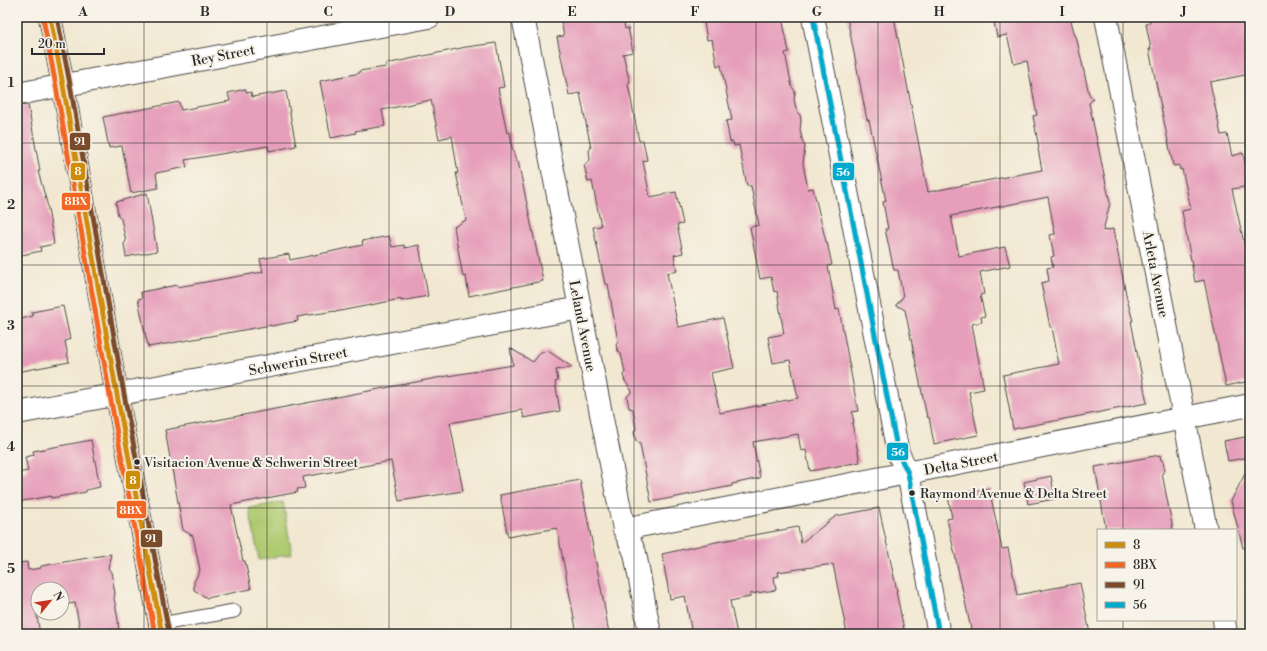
<svg xmlns="http://www.w3.org/2000/svg" width="1267" height="651" viewBox="0 0 1267 651" font-family="'Libre Bodoni',serif">
	<rect width="100%" height="100%" fill="#f7f3e8"/>
	<filter id="ink" filterUnits="userSpaceOnUse"><feTurbulence type="fractalNoise" baseFrequency=".025" numOctaves="2"/><feDisplacementMap in="SourceGraphic" scale="8" xChannelSelector="R" yChannelSelector="G"/><feConvolveMatrix kernelMatrix="1 2 1 2 8 2 1 2 1" color-interpolation-filters="sRGB"/></filter>
	<filter id="wash" filterUnits="userSpaceOnUse"><feTurbulence type="fractalNoise" baseFrequency=".012" numOctaves="4" result="noise"/><feDisplacementMap in="SourceGraphic" scale="16" xChannelSelector="R" yChannelSelector="G"/><feGaussianBlur stdDeviation="0.9" result="paint"/><feColorMatrix in="noise" values="0 0 0 0 0 0 0 0 0 0 0 0 0 0 0 0 0 1.4 0 .05"/><feComposite in="paint" operator="in"/></filter>
	<g filter="url(#wash)">
		<rect width="100%" height="100%" fill="#f2e8d1"/>
		<!-- green -->
		<path fill="#aeca70" stroke="#6c7a4e" d="M283,502L292,554L259,560L249,508Z"/>
		<g id="blocks">
			<!-- building -->
			<g fill="#e69eba">
				<path d="M560,17H623L625,29L628,28L633,52L623,54L630,83L628,84L639,141L643,140L647,160L643,161L650,197L676,192L683,224L677,225L683,253L674,255L677,271L667,273L678,327L723,318L734,368L711,373L720,413L798,398L790,360L773,363L768,337L784,334L777,291L774,292L771,277L760,279L750,227L759,225L751,186H747L739,145L734,146L733,142H730L726,121L732,120L721,65L717,66L712,39L707,40L703,17H782L789,52L785,53L792,87L795,91L794,100L797,112L800,115L801,121L800,130L803,143L805,146L803,164L808,189L813,188L826,242H827L832,265L828,266L836,310L839,309L858,411L852,412L854,423H852L860,462L810,471L806,450L801,451L798,434L753,442L760,478L732,484V486L651,502L640,444L636,441L634,432L636,429L633,409L629,408L627,397L632,391L625,381L623,375L625,372L621,354L618,351L616,345L618,342L608,284H605L593,227L601,226L592,181L588,182L584,165L590,160L589,150L591,148L580,93L569,95L557,37L564,36Z"/>
				<path d="M847,17H894L928,192L1042,170L1038,149L1039,148L1033,116L1037,115L1027,61L1014,64L1007,35L997,37L993,17H1070L1075,36H1076L1089,94L1093,99L1089,103L1110,203L1103,231L1113,229L1127,299L1133,321H1131L1147,403L1013,429L1003,375L1059,364L1052,327H1050L1041,283L1049,281L1047,268L1053,267L1051,257L1054,256L1050,235L1055,234L1048,197L951,216L959,256L1005,247L1010,266L980,272L984,294L980,295L985,316L981,317L982,322L972,324L984,389L969,392L978,435L934,444L929,417H927L905,310L896,305L903,297L898,270H894L885,229H888L883,202L886,201L869,120H867Z"/>
				<path d="M1149,17H1250V74L1210,82L1221,135L1227,134L1232,156L1243,153L1250,186L1232,189L1244,243L1250,242V381L1226,386L1204,280L1195,282L1182,211L1191,209L1182,169L1180,170L1179,165L1174,166L1173,165L1149,49H1151L1146,24L1150,23Z"/>
				<path d="M496,43L504,87L498,88L507,133L510,132L512,147L516,161H518L543,281L469,296L466,276L463,277L454,227L466,220L456,173H458L452,136L439,139L431,100L382,110L385,126L355,131L356,133L331,138L320,81L360,73L359,71L386,67V64L466,47Z"/>
				<path d="M245,89L247,93L251,92L252,97L286,91L296,146L269,151L268,146L185,160L187,167L156,173L158,188L131,193L122,146L109,148L103,117L179,102L181,110L230,101L228,93Z"/>
				<path d="M28,105L40,171H38L47,203L54,244L40,247L41,251L17,256V106Z"/>
				<path d="M147,193L157,251L126,257L124,244L126,241L121,219L118,215L116,202Z"/>
				<path d="M389,236L392,247L404,245L405,248L419,245L428,296L401,301V299L335,312V311L297,317L298,321L271,326V325L172,343L148,347L138,299L142,298L141,292L177,285V287L263,272L260,259L289,254L290,260L363,245L362,241Z"/>
				<path d="M63,306L70,339L65,341L69,362L17,372V320L33,316L32,312Z"/>
				<path d="M510,348L533,362L541,352L548,351L572,367L556,370L558,381L555,382L560,411L524,418L522,410L450,423L463,491L399,501L391,461L303,477L305,488L297,489L298,492L231,505L243,561H245L251,589L207,598L194,590V582L200,570L193,536L183,530L165,430L442,377L513,365Z"/>
				<path d="M1250,436V457L1228,461L1224,441Z"/>
				<path d="M91,440L100,487L86,490V492L51,498V496L17,502V473L28,471L25,457L34,455L33,451Z"/>
				<path d="M1160,455L1161,460L1163,461L1165,471L1162,473L1173,530H1106L1095,467Z"/>
				<path d="M1250,464V547L1243,548L1231,501Z"/>
				<path d="M1051,476L1055,499L1028,504L1024,482Z"/>
				<path d="M580,480L604,604L609,634H577L557,528L508,537L500,495Z"/>
				<path d="M989,488L1002,549L1008,548L1017,595L1080,583L1090,634H972L960,578L947,519L952,518L948,496Z"/>
				<path d="M879,508L897,591H896L905,634H847L833,564L778,572L779,576L774,577L776,590L750,594V597L730,601L737,634H692L685,596L670,599L662,554L716,542L798,527L801,543L836,516Z"/>
				<path d="M111,554L108,568L111,572L115,593L114,598L118,620L119,634H81L75,603L62,605V589H38V609L36,610L40,634H17V563L27,562L28,570L41,568V566Z"/>
			</g>
		</g>
	</g>
	<g filter="url(#ink)">
		<use href="#blocks" fill-opacity="0" stroke="#494744" stroke-width="1"/>
		<g fill="none" stroke-linecap="round" stroke-linejoin="round">
			<defs>
				<path id="service" d="M161,624L234,611"/>
				<g id="minor">
					<path d="M523,17L580,308L624,529L635,553L650,634"/>
					<path d="M813,17L898,453L908,473L939,634"/>
					<path d="M1106,17L1206,530"/>
					<path d="M17,94L429,17"/>
					<path d="M17,413L580,308"/>
					<path d="M624,529L1250,405"/>
					<path d="M1224,620L1226,634"/>
				</g>
				<path id="tertiary" d="M50,17L63,85L117,395L162,634"/>
			</defs>
			<!-- service casing -->
			<use href="#service" stroke="#494744" stroke-width="15"/>
			<!-- minor casing -->
			<use href="#minor" stroke="#494744" stroke-width="24"/>
			<!-- tertiary casing -->
			<use href="#tertiary" stroke="#494744" stroke-width="24"/>
			<!-- service -->
			<use href="#service" stroke="#fff" stroke-width="13"/>
			<!-- minor -->
			<use href="#minor" stroke="#fff" stroke-width="22"/>
			<!-- tertiary -->
			<use href="#tertiary" stroke="#fff" stroke-width="22"/>
			<defs>
				<path id="bus-1" d="M50,17L63,85L117,395L162,634"/>
				<path id="bus-2" d="M43,18L56,86L110,396L155,634"/>
				<path id="bus-3" d="M57,17L70,84L124,394L169,633"/>
				<path id="bus-4" d="M813,17L898,453L908,473L939,634"/>
			</defs>
			<!-- bus-1 casing -->
			<use href="#bus-1" stroke="#f7f3e8" stroke-width="8"/>
			<!-- bus-2 casing -->
			<use href="#bus-2" stroke="#f7f3e8" stroke-width="8"/>
			<!-- bus-3 casing -->
			<use href="#bus-3" stroke="#f7f3e8" stroke-width="8"/>
			<!-- bus-4 casing -->
			<use href="#bus-4" stroke="#f7f3e8" stroke-width="8"/>
			<!-- bus-1 -->
			<use href="#bus-1" stroke="#ce8d09" stroke-width="5"/>
			<!-- bus-2 -->
			<use href="#bus-2" stroke="#f26522" stroke-width="5"/>
			<!-- bus-3 -->
			<use href="#bus-3" stroke="#7a4b2a" stroke-width="5"/>
			<!-- bus-4 -->
			<use href="#bus-4" stroke="#00a9ce" stroke-width="5"/>
		</g>
	</g>
	<!-- grid -->
	<path fill="none" stroke="#2b2b2b" stroke-width="1" stroke-opacity="0.55" d="M144,17V634M267,17V634M389,17V634M511,17V634M634,17V634M756,17V634M878,17V634M1000,17V634M1123,17V530M17,143H1250M17,265H1250M17,386H1250M17,508H1250M1123,620V634"/>
	<!-- markers -->
	<g fill="#2b2b2b" stroke="#f7f3e8" stroke-width="1.5">
		<circle cx="137" cy="462" r="3.5"/>
		<circle cx="912" cy="493" r="3.5"/>
	</g>
	<g text-anchor="middle" stroke-width="4" stroke-linejoin="round" paint-order="stroke">
		<!-- bus labels -->
		<g font-size="13" fill="#2b2b2b" stroke="#f7f3e8" text-anchor="start">
			<text x="144" y="467">Visitacion Avenue &amp; Schwerin Street</text>
			<text x="920" y="498">Raymond Avenue &amp; Delta Street</text>
		</g>
		<!-- street labels -->
		<g font-size="14" fill="#2b2b2b" stroke="#f7f3e8">
			<text transform="translate(223 55) rotate(-11)" y="5">Rey Street</text>
			<text transform="translate(1156 274) rotate(79)" y="5">Arleta Avenue</text>
			<text transform="translate(583 326) rotate(79)" y="5">Leland Avenue</text>
			<text transform="translate(298 361) rotate(-11)" y="5">Schwerin Street</text>
			<text transform="translate(961 463) rotate(-11)" y="5">Delta Street</text>
		</g>
	</g>
	<g stroke="#f7f3e8" stroke-width="1.5">
		<rect x="69" y="132" width="22" height="19" rx="4" fill="#7a4b2a"/>
		<rect x="70" y="162" width="16" height="19" rx="4" fill="#ce8d09"/>
		<rect x="832" y="162" width="23" height="19" rx="4" fill="#00a9ce"/>
		<rect x="61" y="192" width="30" height="19" rx="4" fill="#f26522"/>
		<rect x="886" y="442" width="23" height="19" rx="4" fill="#00a9ce"/>
		<rect x="125" y="470" width="16" height="20" rx="4" fill="#ce8d09"/>
		<rect x="116" y="500" width="31" height="19" rx="4" fill="#f26522"/>
		<rect x="140" y="529" width="23" height="19" rx="4" fill="#7a4b2a"/>
	</g>
	<g font-size="11" text-anchor="middle" font-weight="bold" fill="#fff">
		<text x="80" y="145">91</text>
		<text x="78" y="175">8</text>
		<text x="843" y="176">56</text>
		<text x="76" y="205">8BX</text>
		<text x="898" y="456">56</text>
		<text x="133" y="484">8</text>
		<text x="131" y="514">8BX</text>
		<text x="151" y="542">91</text>
	</g>
	<!-- margin -->
	<rect width="1267" height="651" fill="none" stroke="#f7f3e8" stroke-width="44"/>
	<!-- legend -->
	<rect x="1097" y="529" width="140" height="92" fill="#f7f3e8" stroke="#a5a39c"/>
	<rect x="1105" y="542" width="20" height="6" fill="#ce8d09" stroke="#a5a39c"/>
	<text x="1133" y="549" font-size="12" fill="#2b2b2b">8</text>
	<rect x="1105" y="562" width="20" height="6" fill="#f26522" stroke="#a5a39c"/>
	<text x="1133" y="569" font-size="12" fill="#2b2b2b">8BX</text>
	<rect x="1105" y="582" width="20" height="6" fill="#7a4b2a" stroke="#a5a39c"/>
	<text x="1133" y="589" font-size="12" fill="#2b2b2b">91</text>
	<rect x="1105" y="602" width="20" height="6" fill="#00a9ce" stroke="#a5a39c"/>
	<text x="1133" y="609" font-size="12" fill="#2b2b2b">56</text>
	<!-- north arrow -->
	<g transform="translate(50 601) rotate(60)"><circle r="19" fill="#f7f3e8" stroke="#a5a39c"/>
	<path d="M0-3L7 15L0 10L-7 15Z" fill="#c8321e"/>
	<text y="-6" font-size="11" font-weight="bold" text-anchor="middle" fill="#2b2b2b">N</text>
	</g>
	<!-- scale -->
	<path d="M32 48v6h72v-6" fill="none" stroke="#2b2b2b" stroke-width="2"/>
	<text x="38" y="48" font-size="12" fill="#2b2b2b" stroke="#f7f3e8" stroke-width="3" paint-order="stroke">20 m</text>
	<rect x="22" y="22" width="1223" height="607" fill="none" stroke="#2b2b2b" stroke-width="1.5"/>
	<g font-size="13" text-anchor="middle" font-weight="bold" fill="#2b2b2b">
		<text x="83" y="16">A</text>
		<text x="205" y="16">B</text>
		<text x="328" y="16">C</text>
		<text x="450" y="16">D</text>
		<text x="572" y="16">E</text>
		<text x="695" y="16">F</text>
		<text x="817" y="16">G</text>
		<text x="939" y="16">H</text>
		<text x="1062" y="16">I</text>
		<text x="1184" y="16">J</text>
		<text x="11" y="87">1</text>
		<text x="11" y="209">2</text>
		<text x="11" y="330">3</text>
		<text x="11" y="451">4</text>
		<text x="11" y="573">5</text>
	</g>
</svg>
